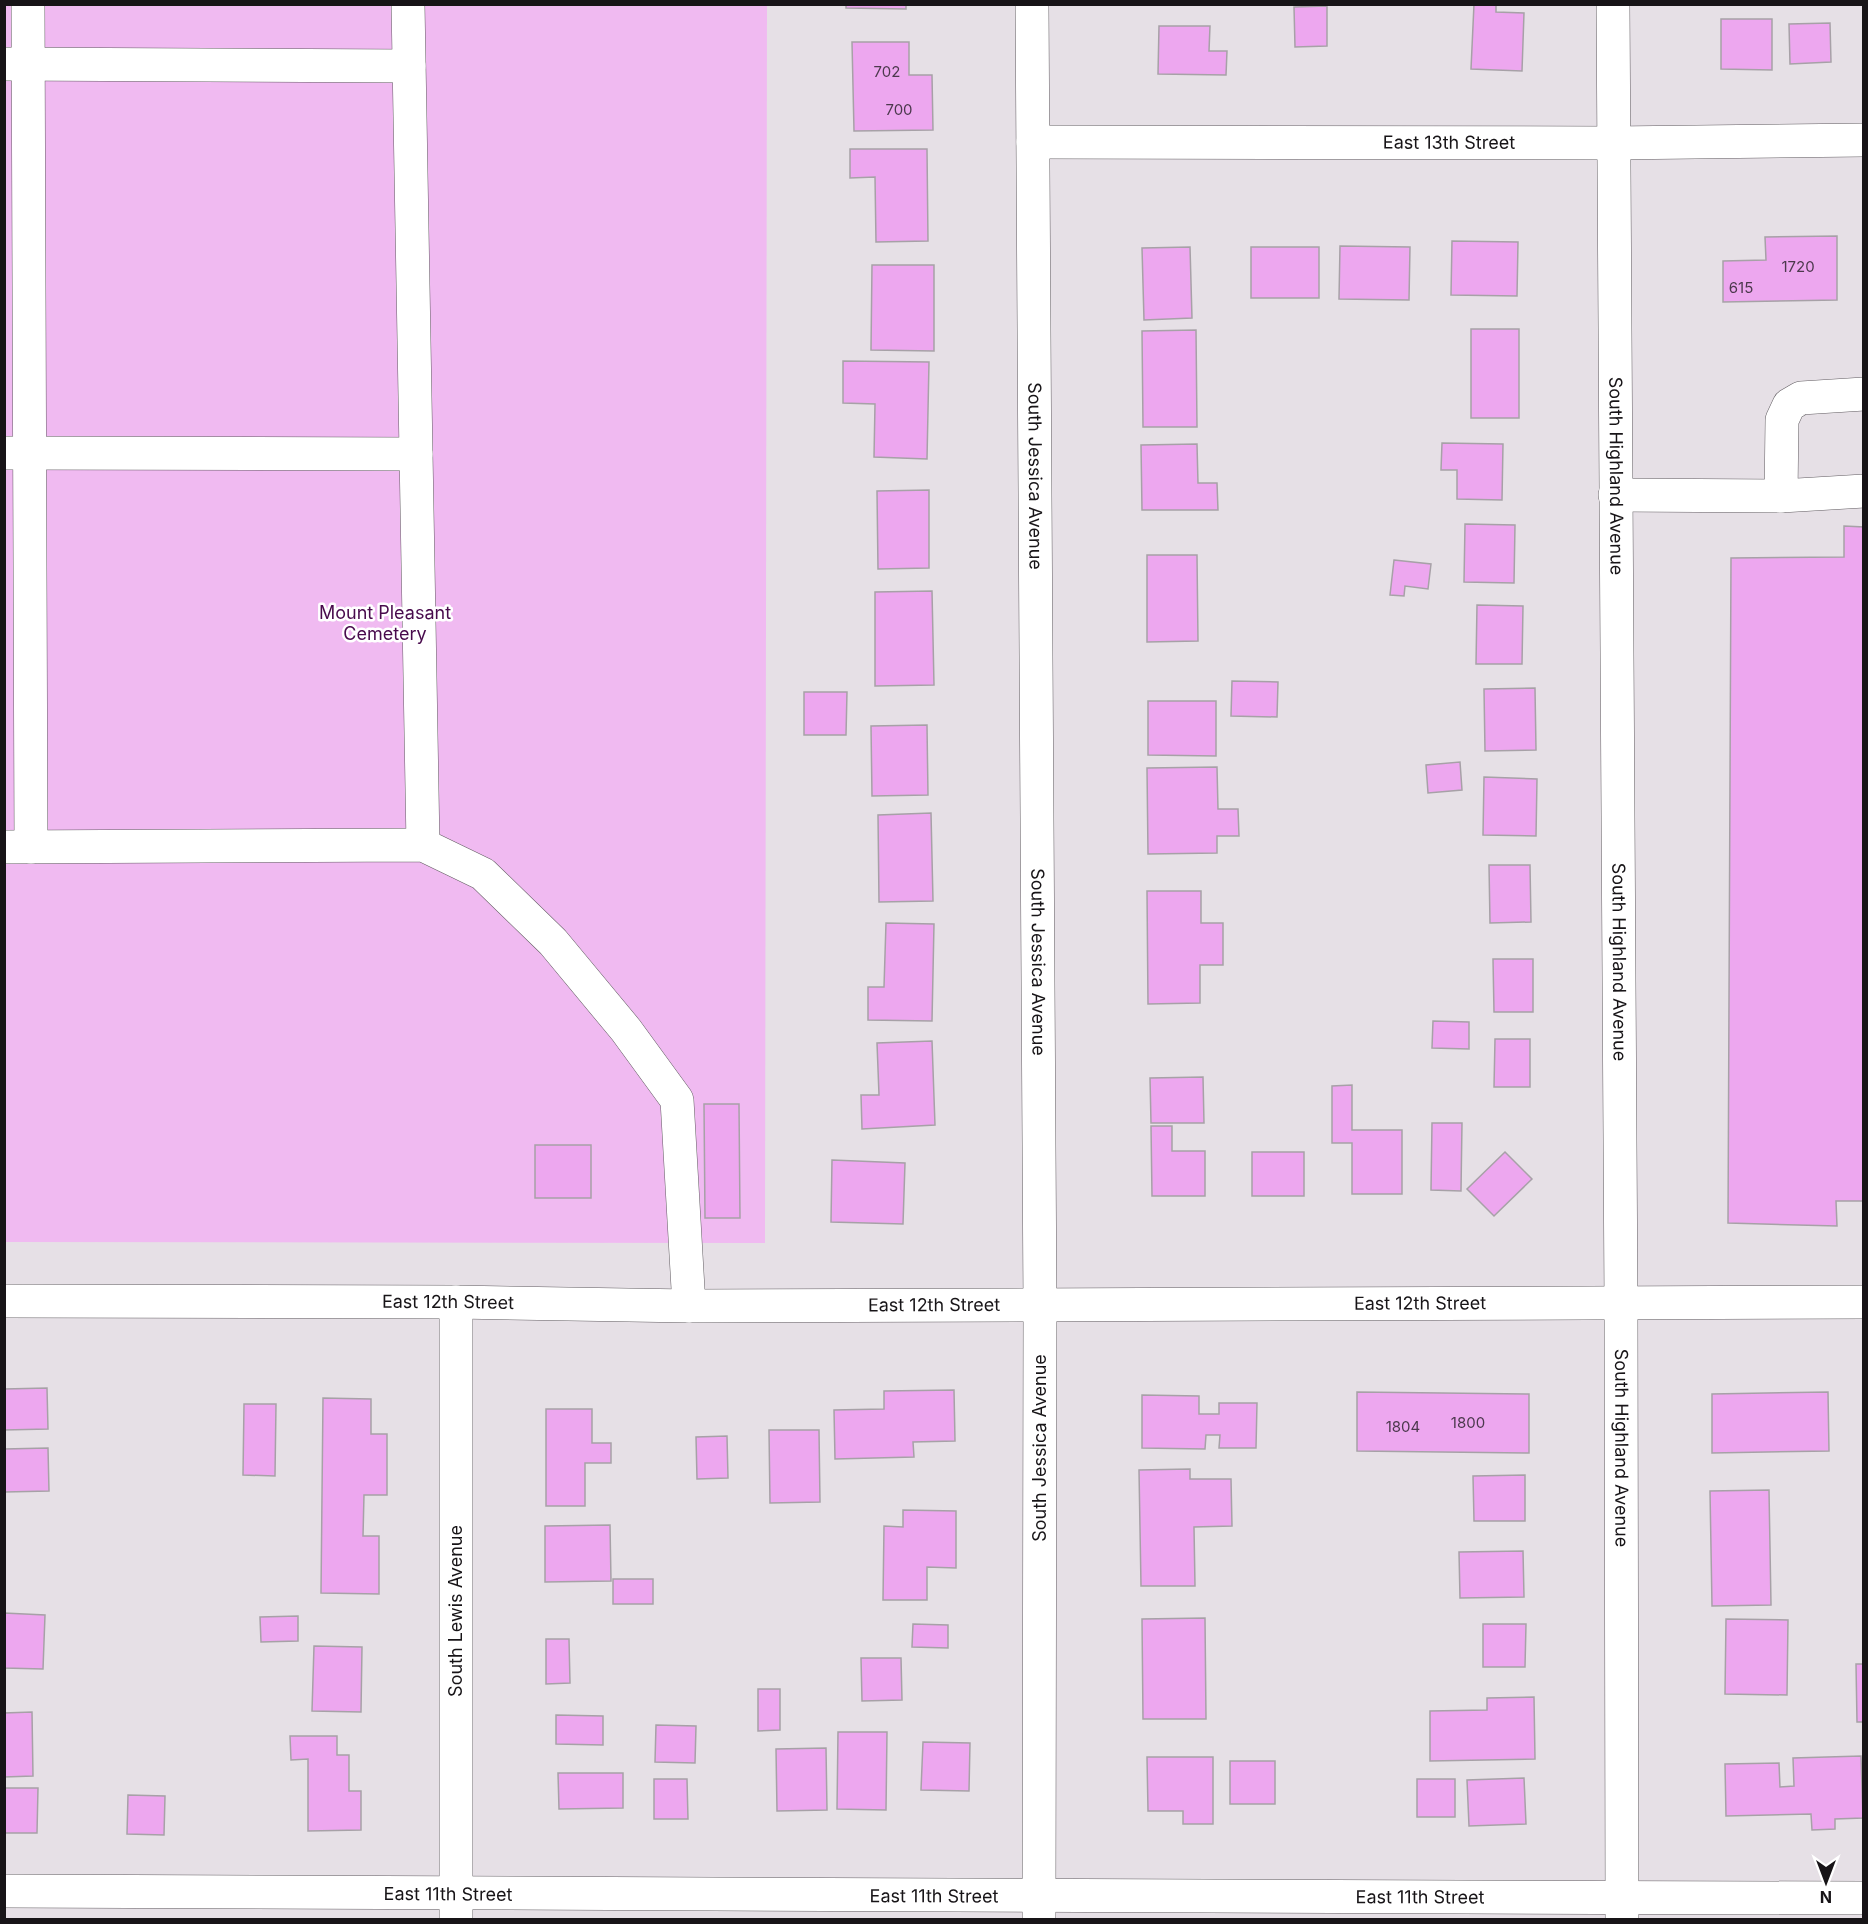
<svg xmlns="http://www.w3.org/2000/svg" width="1868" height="1924" viewBox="0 0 1868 1924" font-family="Inter,sans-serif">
	<rect width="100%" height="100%" fill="#e6e0e6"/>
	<!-- green -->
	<path fill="#f0baf1" d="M5,5H767L765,1243L5,1242Z"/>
	<!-- building -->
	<g fill="#eda7ef" stroke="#a7a1a7" stroke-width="1.5">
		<path d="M846,4H906V9L846,8Z"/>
		<path d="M1474,4H1496V12L1524,13L1522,71L1471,69Z"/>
		<path d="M1327,6V46L1295,47L1294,7Z"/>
		<path d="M1721,19H1772V70L1721,69Z"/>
		<path d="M1830,23L1831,62L1790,64L1789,24Z"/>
		<path d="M1159,26H1210L1209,51H1227L1226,75L1158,74Z"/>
		<path d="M852,42H909V75H932L933,130L854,131Z"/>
		<path d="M850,149H927L928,241L876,242L875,177L850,178Z"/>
		<path d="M1837,236V300L1723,302V261L1766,260L1765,237Z"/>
		<path d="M1452,241L1518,242L1517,296L1451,295Z"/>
		<path d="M1340,246L1410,247L1409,300L1339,299Z"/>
		<path d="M1190,247L1192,318L1144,320L1142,248Z"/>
		<rect x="1251" y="247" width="68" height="51"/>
		<path d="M872,265H934V351L871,350Z"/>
		<rect x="1471" y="329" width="48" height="89"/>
		<path d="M1196,330L1197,427H1143L1142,331Z"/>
		<path d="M843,361L929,362L927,459L874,457L875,404L843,403Z"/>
		<path d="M1442,443L1503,444L1502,500L1457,499V470H1441Z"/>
		<path d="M1197,444L1198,483H1217L1218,510H1142L1141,445Z"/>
		<path d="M929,490V568L878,569L877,491Z"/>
		<path d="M1465,524L1515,525L1514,583L1464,582Z"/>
		<path d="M1844,526L1864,527V1201H1836L1837,1226L1728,1223L1731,558L1844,557Z"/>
		<path d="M1147,555H1197L1198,641L1147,642Z"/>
		<path d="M1394,560L1431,564L1428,589L1405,586L1404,596L1390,595Z"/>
		<path d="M932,591L934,685L875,686V592Z"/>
		<path d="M1477,605L1523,606L1522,664H1476Z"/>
		<path d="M1232,681L1278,682L1277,717L1231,716Z"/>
		<path d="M1535,688L1536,750L1485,751L1484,689Z"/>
		<path d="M804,692H847L846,735H804Z"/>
		<path d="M1148,701H1216V756L1148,755Z"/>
		<path d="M927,725L928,795L872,796L871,726Z"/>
		<path d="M1460,762L1462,790L1428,793L1426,765Z"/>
		<path d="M1217,767L1218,809H1238L1239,836H1217V853L1148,854L1147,768Z"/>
		<path d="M1484,777L1537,779L1536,836L1483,835Z"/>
		<path d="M931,813L933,901L879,902L878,815Z"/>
		<path d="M1489,865H1530L1531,922L1490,923Z"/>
		<path d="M1147,891H1201V923H1223V965H1200V1003L1148,1004Z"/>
		<path d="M886,923L934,924L932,1021L868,1020V987H884Z"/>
		<path d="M1493,959H1533V1012H1494Z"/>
		<path d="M1433,1021L1469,1022V1049L1432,1048Z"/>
		<path d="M1495,1039H1530V1087H1494Z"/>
		<path d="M932,1041L935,1125L862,1129L861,1095H879L877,1043Z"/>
		<path d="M1203,1077L1204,1123H1151L1150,1078Z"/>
		<path d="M1352,1085V1130H1402V1194H1352V1143H1332V1086Z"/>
		<path d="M704,1104H739L740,1218H705Z"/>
		<path d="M1432,1123H1462L1461,1191L1431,1190Z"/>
		<path d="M1151,1126H1172V1151H1205V1196H1152Z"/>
		<rect x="535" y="1145" width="56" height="53"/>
		<rect x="1252" y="1152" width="52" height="44"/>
		<path d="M1505,1152L1532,1179L1494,1216L1467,1189Z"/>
		<path d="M832,1160L905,1163L903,1224L831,1222Z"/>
		<path d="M47,1388L48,1429L4,1430V1389Z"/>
		<path d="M954,1390L955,1441L913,1442L914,1457L835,1459L834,1410L884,1409V1391Z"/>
		<path d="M1357,1392L1529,1394V1453L1357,1451Z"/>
		<path d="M1828,1392L1829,1451L1712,1453V1394Z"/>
		<path d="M1142,1395L1199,1396V1414H1219V1403H1257L1256,1448H1219L1220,1435H1206L1205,1449L1142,1448Z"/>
		<path d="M323,1398L371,1399V1434H387V1495H364L363,1536H379V1594L321,1593Z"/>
		<path d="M244,1404H276L275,1476L243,1475Z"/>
		<path d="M546,1409H592V1443H611V1463H585V1506H546Z"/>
		<path d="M769,1430H819L820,1502L770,1503Z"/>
		<path d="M727,1436L728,1478L697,1479L696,1437Z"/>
		<path d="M48,1448L49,1491L5,1492L4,1449Z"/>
		<path d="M1190,1469V1479H1231L1232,1526L1194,1527L1195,1586H1141L1139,1470Z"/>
		<path d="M1525,1475V1521H1474L1473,1476Z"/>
		<path d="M1769,1490L1771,1605L1712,1606L1710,1491Z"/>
		<path d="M903,1510L956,1511V1568L927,1567V1600H883L884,1526L903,1527Z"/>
		<path d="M610,1525L611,1581L545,1582V1526Z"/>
		<path d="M1523,1551L1524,1597L1460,1598L1459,1552Z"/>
		<rect x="613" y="1579" width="40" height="25"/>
		<path d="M4,1613L45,1615L43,1669L4,1668Z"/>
		<path d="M298,1616V1641L261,1642L260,1617Z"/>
		<path d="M1205,1618L1206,1719H1143L1142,1619Z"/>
		<path d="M1726,1619L1788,1620L1787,1695L1725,1694Z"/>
		<path d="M913,1624L948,1625V1648L912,1647Z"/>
		<path d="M1483,1624H1526L1525,1667H1483Z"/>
		<path d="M546,1639H569L570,1683L546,1684Z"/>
		<path d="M314,1646L362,1647L361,1712L312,1711Z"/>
		<path d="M861,1658H901L902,1700L862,1701Z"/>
		<path d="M1856,1664H1864V1722H1857Z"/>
		<path d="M758,1689H780V1730L758,1731Z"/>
		<path d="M1534,1697L1535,1759L1430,1761V1711L1487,1710V1698Z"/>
		<path d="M32,1712L33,1776L4,1777V1713Z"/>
		<path d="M556,1715L603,1716V1745L556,1744Z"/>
		<path d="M656,1725L696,1726L695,1763L655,1762Z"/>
		<path d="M838,1732H887L886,1810L837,1809Z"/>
		<path d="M290,1736H337V1755H349V1791H361V1830L308,1831V1759L291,1760Z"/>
		<path d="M923,1742L970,1743L969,1791L921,1790Z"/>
		<path d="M826,1748L827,1810L777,1811L776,1749Z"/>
		<path d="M1861,1756L1863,1818L1835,1819V1829L1812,1830L1811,1814L1726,1816L1725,1764L1779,1763L1780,1787L1794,1786L1793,1758Z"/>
		<path d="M1147,1757H1213V1824H1183V1811H1148Z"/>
		<rect x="1230" y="1761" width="45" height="43"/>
		<path d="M558,1773H623V1808L559,1809Z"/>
		<path d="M1524,1778L1526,1824L1469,1826L1467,1780Z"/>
		<path d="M654,1779H687L688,1819H654Z"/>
		<rect x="1417" y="1779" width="38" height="38"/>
		<path d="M4,1788H38L37,1833H4Z"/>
		<path d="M128,1795L165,1796L164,1835L127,1834Z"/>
	</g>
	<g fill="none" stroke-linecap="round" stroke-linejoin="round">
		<defs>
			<g id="minor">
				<path d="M28,4L31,847"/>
				<path d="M408,4L423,845"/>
				<path id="s1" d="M1032,4L1040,1306L1039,1920"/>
				<path id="s2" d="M1613,4L1621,1302L1622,1920"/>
				<path d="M4,64L409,66"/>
				<path id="s3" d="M1033,142L1613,143L1864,140"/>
				<path d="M4,453L416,454"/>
				<path d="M1615,495L1781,496L1864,491"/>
				<path d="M1781,496L1782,420L1789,405L1801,398L1864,394"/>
				<path d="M4,847L423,845L483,874L553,942L626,1030L677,1100L689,1306"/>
				<path id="s4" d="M4,1301L456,1302L689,1306L1864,1302"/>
				<path d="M456,1302V1920"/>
				<path id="s5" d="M4,1891C624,1897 1244,1897 1864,1898"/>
			</g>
		</defs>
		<!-- minor casing -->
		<use href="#minor" stroke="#625d62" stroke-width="34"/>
		<!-- minor -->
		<use href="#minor" stroke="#fff" stroke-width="33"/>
	</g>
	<g text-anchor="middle" stroke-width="5" stroke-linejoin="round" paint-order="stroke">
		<!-- number labels -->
		<g font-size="15" fill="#4c394d">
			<text x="887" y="77">702</text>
			<text x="899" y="115">700</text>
			<text x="1798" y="272">1720</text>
			<text x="1741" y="293">615</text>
			<text x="1468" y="1428">1800</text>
			<text x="1403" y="1432">1804</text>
		</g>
		<!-- street labels -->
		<g font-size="18" fill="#171417" stroke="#fff">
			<text dy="6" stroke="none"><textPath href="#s3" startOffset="416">East 13th Street</textPath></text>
			<text dy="6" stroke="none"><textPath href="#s1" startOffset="472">South Jessica Avenue</textPath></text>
			<text dy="6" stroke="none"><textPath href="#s2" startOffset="472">South Highland Avenue</textPath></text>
			<text dy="6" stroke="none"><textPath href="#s1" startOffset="958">South Jessica Avenue</textPath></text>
			<text dy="6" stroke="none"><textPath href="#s2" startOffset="958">South Highland Avenue</textPath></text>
			<text dy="6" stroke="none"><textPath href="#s4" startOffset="444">East 12th Street</textPath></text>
			<text dy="6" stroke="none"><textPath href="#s4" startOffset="1416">East 12th Street</textPath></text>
			<text dy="6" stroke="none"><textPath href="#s4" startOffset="930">East 12th Street</textPath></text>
			<text transform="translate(1040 1448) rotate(-90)" y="6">South Jessica Avenue</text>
			<text dy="6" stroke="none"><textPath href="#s2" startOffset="1444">South Highland Avenue</textPath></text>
			<text transform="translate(456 1611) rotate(-90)" y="6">South Lewis Avenue</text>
			<text dy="6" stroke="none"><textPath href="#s5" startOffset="444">East 11th Street</textPath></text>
			<text dy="6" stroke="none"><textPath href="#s5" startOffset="930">East 11th Street</textPath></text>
			<text dy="6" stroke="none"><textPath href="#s5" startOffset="1416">East 11th Street</textPath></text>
		</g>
		<!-- park labels -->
		<g font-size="18" fill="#480a4c" stroke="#fff">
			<text x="385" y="619">Mount Pleasant<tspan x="385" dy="21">Cemetery</tspan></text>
		</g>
	</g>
	<!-- border -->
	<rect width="1868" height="1924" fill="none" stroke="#171417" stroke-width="12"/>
	<!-- north arrow -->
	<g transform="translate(1826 1882) rotate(180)" stroke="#ffffff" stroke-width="4.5" paint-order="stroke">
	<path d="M0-4.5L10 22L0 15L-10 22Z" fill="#171417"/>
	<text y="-9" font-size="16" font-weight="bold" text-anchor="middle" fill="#171417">N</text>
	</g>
</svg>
